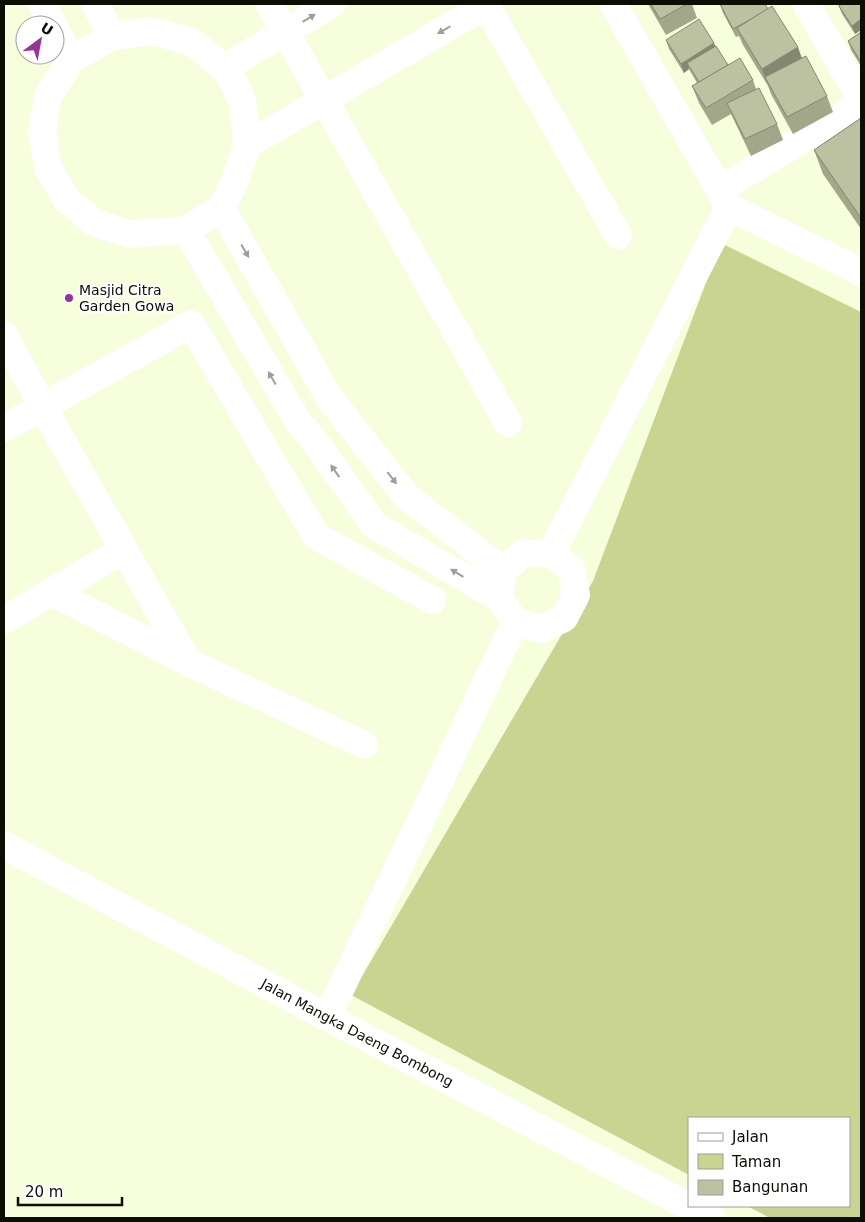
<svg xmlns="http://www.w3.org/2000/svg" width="865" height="1222" viewBox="0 0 865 1222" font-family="'DejaVu Sans',sans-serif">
	<rect width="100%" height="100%" fill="#f7fedc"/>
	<!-- green -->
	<path fill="#c8d490" d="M721,243L861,312V1218H770L747,1206H849V1118H689V1175L351,995L593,581Z"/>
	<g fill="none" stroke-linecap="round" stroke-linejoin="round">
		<!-- minor -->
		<g stroke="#fff" stroke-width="28">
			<path d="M42,4L53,25"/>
			<path d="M95,4L112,36"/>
			<path d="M269,4L508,423"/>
			<path d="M485,4L618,235"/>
			<path d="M613,4L729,207"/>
			<path d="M806,4L861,99"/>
			<path d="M55,29L71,60"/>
			<path d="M152,31L192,42L224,68L235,85L243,104L247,145L234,183L221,208L186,230L129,234L95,223L66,199L48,168L42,132L48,96L71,60L112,36Z"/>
			<path d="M224,68L332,4"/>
			<path d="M247,145L486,5"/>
			<path d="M720,189L861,104"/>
			<path d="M221,208L330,399L406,496L503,571"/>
			<path d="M186,230L297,420L315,442L374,525L499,598"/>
			<path d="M4,335L42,406L188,662L364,745"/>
			<path d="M4,428L191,324L316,536L432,600"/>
			<path d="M523,553H551L571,569L576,595L564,618L541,629L515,622L499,598L503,571Z"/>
			<path d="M551,553L729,207L861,272"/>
			<path d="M52,592L188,662"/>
			<path d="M4,620L124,549"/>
			<path id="s1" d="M4,845L327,1017L711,1218"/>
			<path d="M327,1017L515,622"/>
		</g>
	</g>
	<!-- wall -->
	<g fill="#a2a78a">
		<path d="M648,4H692L697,18L666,35Z"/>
		<path d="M720,4L768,9L827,96L833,112L793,134L771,94L768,86L743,45L739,36L736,37L723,13Z"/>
		<path d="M838,4H861V30L855,34L842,14Z"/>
		<path d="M861,32V66L851,50L848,41Z"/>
		<path d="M666,40L714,43L715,46L728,65L753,80L756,89L777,124L783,140L751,156L731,114L712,125L699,103L692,86L697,83L689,69L684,73L669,49Z"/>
		<path d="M861,118V229L823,174L814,150Z"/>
	</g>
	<!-- shaded-wall -->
	<g fill="#848871">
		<path d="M861,19V30L855,34L852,26Z"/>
		<path d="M714,43L717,51L687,63L689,69L684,73L681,64Z"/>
		<path d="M798,47L804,64L765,77L768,86L762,69Z"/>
	</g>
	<!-- building -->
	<g fill="#bcc2a1" stroke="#848871">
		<path d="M651,4H687L660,19Z"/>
		<path d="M720,4H765L768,9L751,19L733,29Z"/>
		<path d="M841,4H861V19L852,26L839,6Z"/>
		<path d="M772,6L798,47L762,69L737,28Z"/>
		<path d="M699,19L714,43L681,64L666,40Z"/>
		<path d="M861,32V62L848,41Z"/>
		<path d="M716,46L728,65L699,82L687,63Z"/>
		<path d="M806,56L827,96L787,117L765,77Z"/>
		<path d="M740,58L753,80L706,108L692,86Z"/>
		<path d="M759,88L777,124L745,139L727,103Z"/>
		<path d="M861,118V218L814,150Z"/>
	</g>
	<!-- one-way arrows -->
	<defs><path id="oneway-solid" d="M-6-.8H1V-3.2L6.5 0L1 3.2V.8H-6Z" transform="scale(1.25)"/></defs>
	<g fill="#9e9f9b">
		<use href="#oneway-solid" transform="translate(309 18) rotate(-31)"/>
		<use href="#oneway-solid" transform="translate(444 30) rotate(150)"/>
		<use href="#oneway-solid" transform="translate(245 251) rotate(60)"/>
		<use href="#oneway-solid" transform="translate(272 378) rotate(-120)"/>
		<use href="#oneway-solid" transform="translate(335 471) rotate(-125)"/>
		<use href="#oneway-solid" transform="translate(392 478) rotate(52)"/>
		<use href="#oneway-solid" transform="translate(457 573) rotate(-149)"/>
	</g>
	<!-- markers -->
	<circle fill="#97349a" stroke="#fff" stroke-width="2" cx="69" cy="298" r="5"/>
	<g text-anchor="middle" stroke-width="4" stroke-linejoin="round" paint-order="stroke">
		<!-- poi labels -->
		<g font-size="14" fill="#0c0e04" stroke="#fff" text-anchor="start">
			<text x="79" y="295">Masjid Citra<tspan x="79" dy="16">Garden Gowa</tspan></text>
		</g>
		<!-- street labels -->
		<g font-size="14" fill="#0c0e04" stroke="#fff">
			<text dy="5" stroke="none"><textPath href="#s1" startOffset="400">Jalan Mangka Daeng Bombong</textPath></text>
		</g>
	</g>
	<!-- border -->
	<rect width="865" height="1222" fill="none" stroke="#0c0e04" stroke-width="10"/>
	<!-- legend -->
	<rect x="688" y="1117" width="162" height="90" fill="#ffffff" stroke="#9e9f9b"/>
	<rect x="698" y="1133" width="25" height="8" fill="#ffffff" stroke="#9e9f9b"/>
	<text x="732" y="1142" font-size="15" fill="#0c0e04">Jalan</text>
	<rect x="698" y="1154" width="25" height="15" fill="#c8d490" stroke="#9e9f9b"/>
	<text x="732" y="1167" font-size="15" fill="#0c0e04">Taman</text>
	<rect x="698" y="1180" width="25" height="15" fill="#bcc2a1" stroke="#9e9f9b"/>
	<text x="732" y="1192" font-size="15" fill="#0c0e04">Bangunan</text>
	<!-- north arrow -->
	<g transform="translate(40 40) rotate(32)"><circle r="24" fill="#ffffff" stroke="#9e9f9b"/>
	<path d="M0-4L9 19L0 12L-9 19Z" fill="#97349a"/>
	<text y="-8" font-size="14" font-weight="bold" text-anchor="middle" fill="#0c0e04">U</text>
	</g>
	<!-- scale -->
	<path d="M18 1197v8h104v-8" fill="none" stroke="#0c0e04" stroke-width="2.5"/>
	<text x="25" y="1197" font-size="15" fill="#0c0e04" stroke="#ffffff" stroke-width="4" paint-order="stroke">20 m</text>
</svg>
